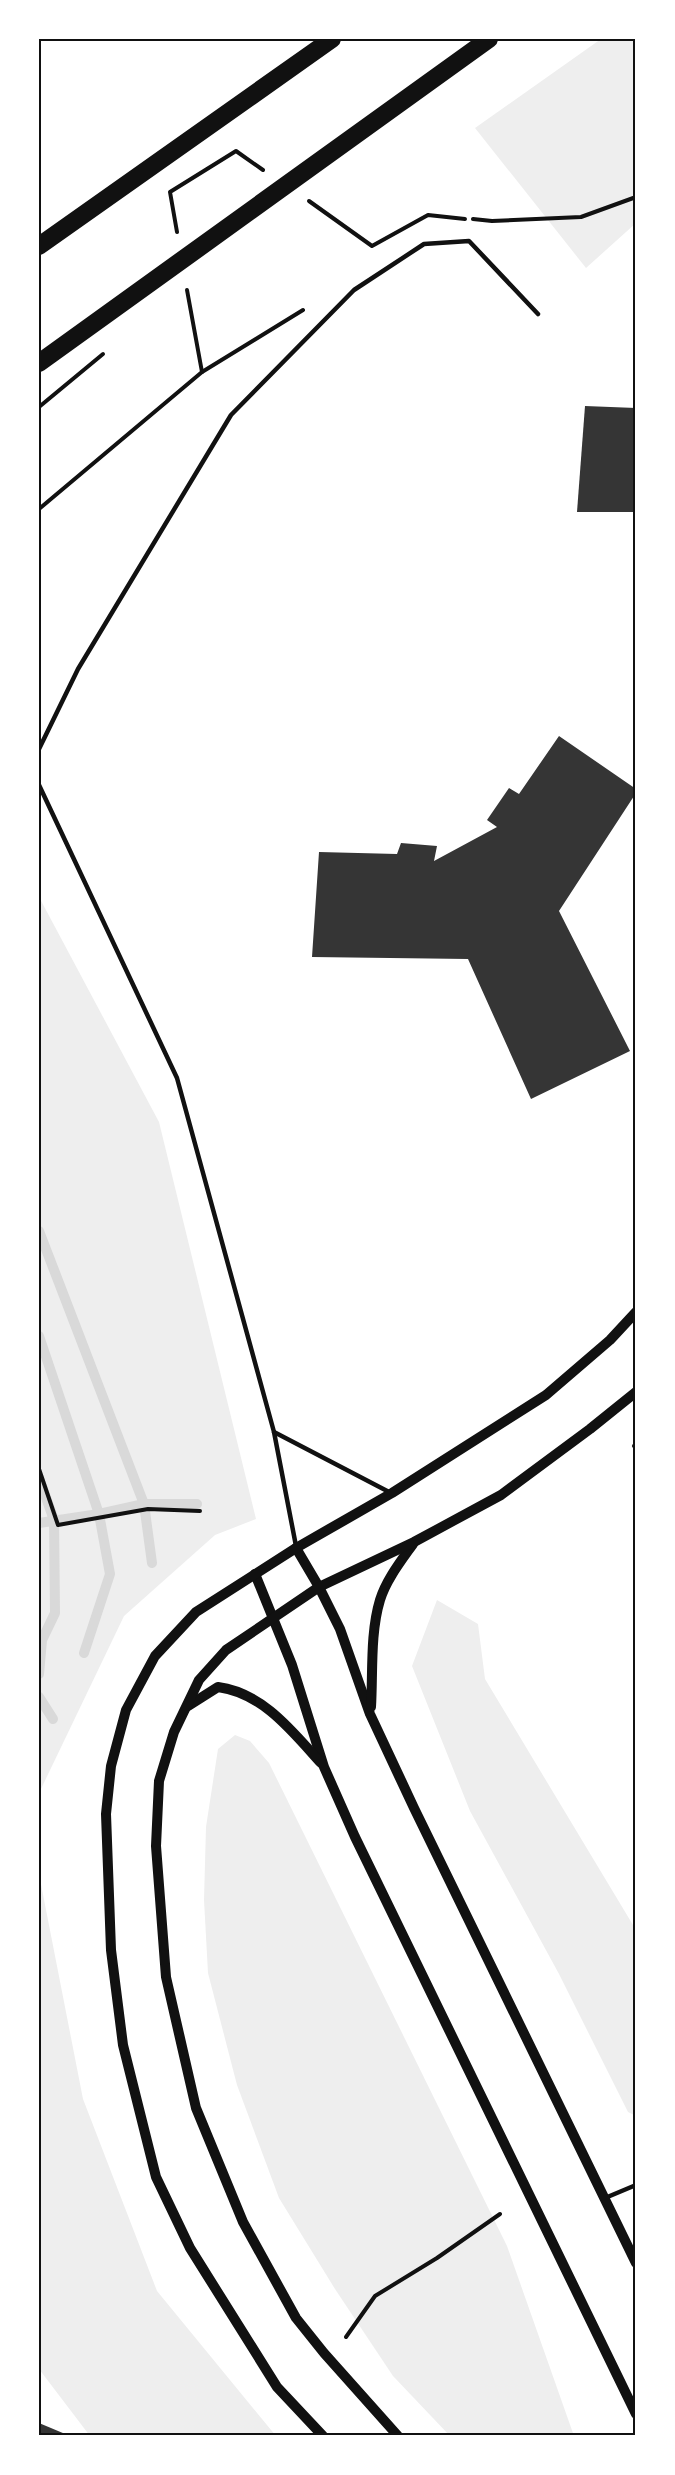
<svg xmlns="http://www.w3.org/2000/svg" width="675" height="2475" viewBox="0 0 675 2475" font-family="Inter,sans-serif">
	<rect width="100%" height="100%" fill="#fff"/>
	<!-- green -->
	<g fill="#eee">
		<path d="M601,39H636V223L586,268L475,128Z"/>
		<path d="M39,897L159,1122L256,1519L215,1535L124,1616L40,1791L39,1857Z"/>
		<path d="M437,1600L478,1624L485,1679L636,1930V2116L628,2112L559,1974L470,1811L412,1666Z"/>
		<path d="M235,1735L250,1741L269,1763L507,2246L574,2436H450L393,2376L335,2289L279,2198L237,2085L208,1973L204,1900L206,1827L218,1749Z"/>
		<path d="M39,1874L83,2099L157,2291L276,2436H90L39,2369Z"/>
	</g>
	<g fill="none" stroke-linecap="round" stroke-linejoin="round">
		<!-- stream -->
		<g stroke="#d9d9d9" stroke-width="10">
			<path d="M39,1231L144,1504L152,1563"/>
			<path d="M39,1336L99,1514L110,1574L84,1653"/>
			<path d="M39,1478L54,1520L55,1613L42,1640L39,1674"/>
			<path d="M39,1523L99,1514L144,1504H197"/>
			<path d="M39,1697L53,1719"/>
		</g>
	</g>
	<!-- building -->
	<g fill="#353535">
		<path d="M585,406L636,408V512H577Z"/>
		<path d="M559,736L636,789V793L559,911L630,1051L531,1099L468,959L312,957L319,852L397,854L401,843L437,846L434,861L497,827L487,820L509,788L519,794Z"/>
		<path d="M39,2423L70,2436H39Z"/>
	</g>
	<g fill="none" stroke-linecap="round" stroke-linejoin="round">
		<!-- path -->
		<g stroke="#111" stroke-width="4">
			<path d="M309,201L372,246L428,215L465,219"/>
			<path d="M473,219L492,221L581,217L636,197"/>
			<path d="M177,232L170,192L236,151L263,170"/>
			<path d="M187,290L202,372"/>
			<path d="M39,407L103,354"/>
			<path d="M39,509L202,372L303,310"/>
			<path d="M634,1446L636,1444"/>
			<path d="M39,1469L58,1525L148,1509L200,1511"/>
			<path d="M346,2337L375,2296L437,2258L500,2214"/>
		</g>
		<!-- service -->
		<g stroke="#111" stroke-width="4.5">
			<path d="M39,749L78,669L231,415L354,290L424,244L469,241L538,314"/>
			<path d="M39,785L177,1078L274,1432L296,1546"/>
			<path d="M274,1432L391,1493"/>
			<path d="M605,2198L636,2185"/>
		</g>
		<!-- tertiary -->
		<g stroke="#111" stroke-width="10">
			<path d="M296,1548L319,1587L340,1629L370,1714L414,1808L636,2263"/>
			<path d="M255,1574L292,1665L324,1767L355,1837L636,2414"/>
			<path d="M188,1706L218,1687C263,1693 292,1731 321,1763"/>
			<path d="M371,1707C373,1673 370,1633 380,1600C386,1580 401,1561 413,1544"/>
			<path d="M323,2436L277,2387L190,2248L156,2177L123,2045L111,1950L106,1814L111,1766L126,1710L155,1656L196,1612L296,1548L392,1493L546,1395L610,1340L636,1312"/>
			<path d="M398,2436L324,2353L296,2318L243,2222L196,2108L166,1977L156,1846L159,1781L174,1732L199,1680L226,1650L319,1587L414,1542L501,1495L590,1429L636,1392"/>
		</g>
		<!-- motorway -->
		<g stroke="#111" stroke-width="18">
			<path d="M39,246L332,39"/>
			<path d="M39,363L489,39"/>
		</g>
	</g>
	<!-- border -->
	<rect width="675" height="2475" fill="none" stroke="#ffffff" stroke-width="81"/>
	<rect x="40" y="40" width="594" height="2394" fill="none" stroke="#111" stroke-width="2"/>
</svg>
